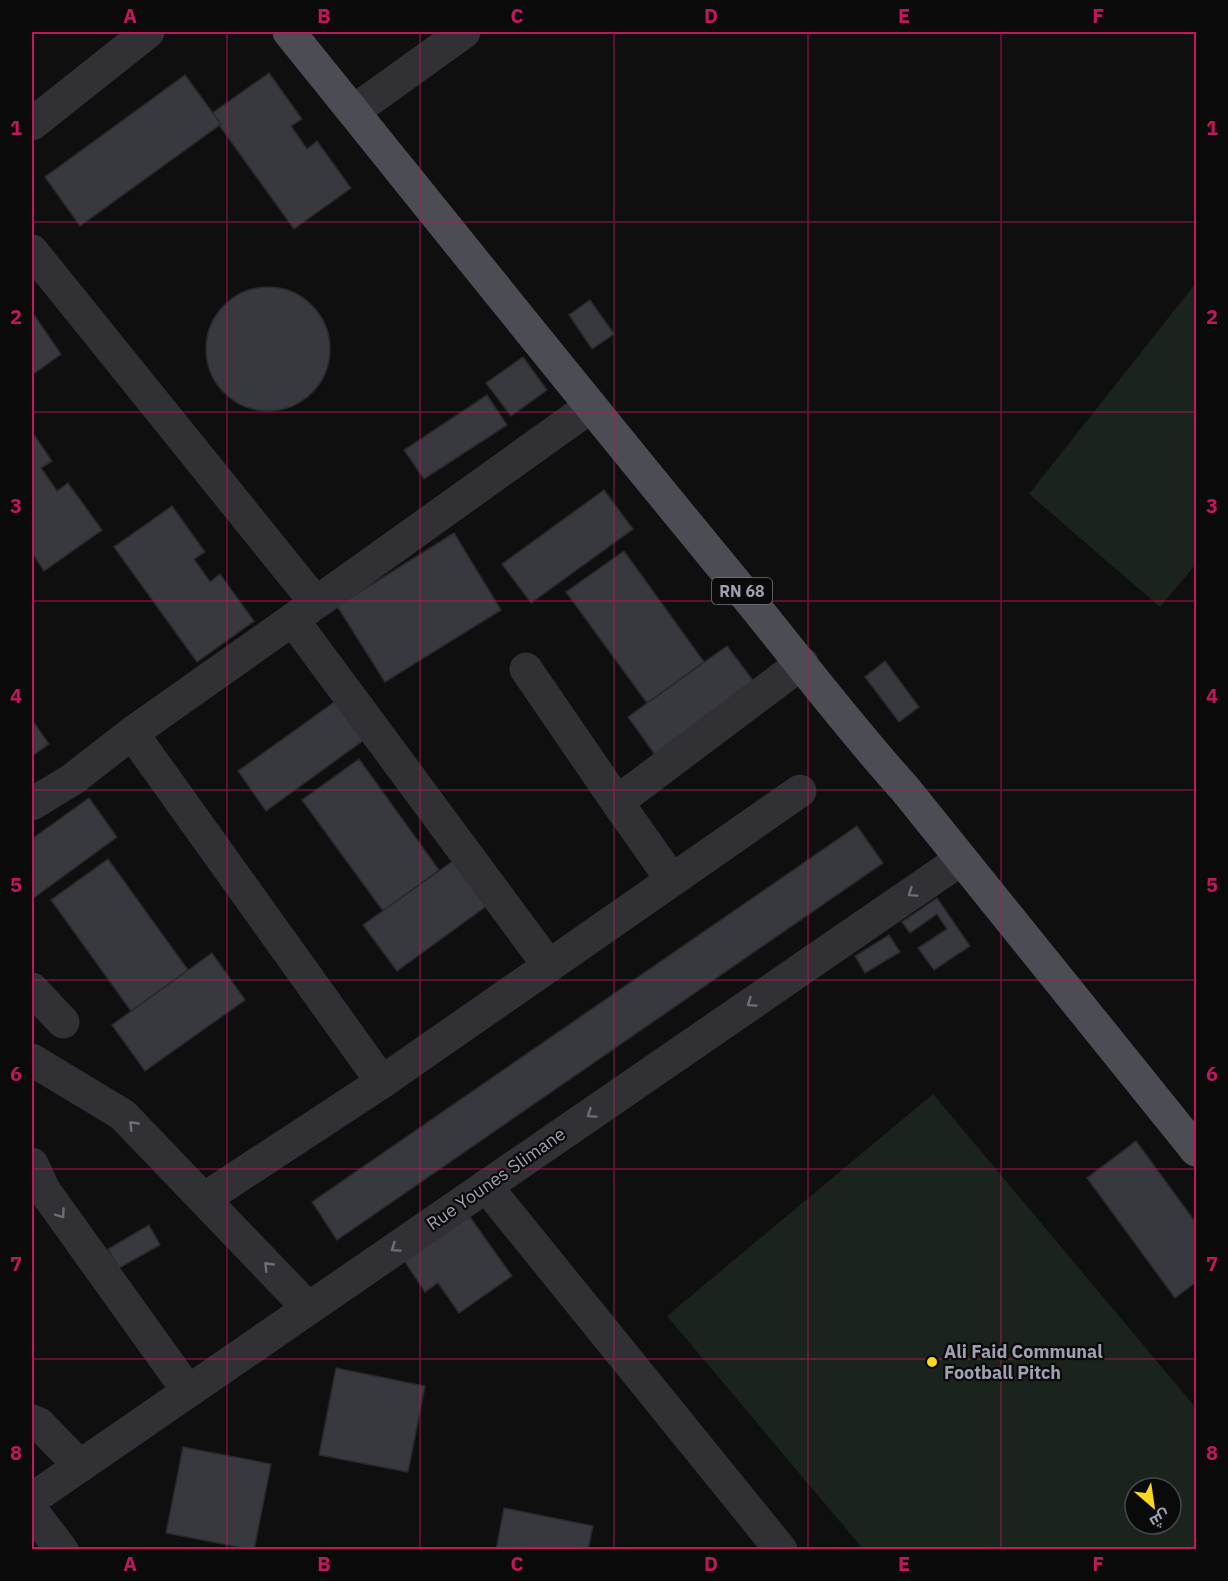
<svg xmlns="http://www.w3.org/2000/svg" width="1228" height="1581" viewBox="0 0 1228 1581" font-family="'IBM Plex Sans',Cairo,sans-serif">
	<rect width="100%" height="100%" fill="#0f0f10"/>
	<!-- green -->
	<g fill="#1b231d" fill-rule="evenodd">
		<path d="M1196,283V564L1160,607L1029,494Z"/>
		<path d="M933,1094L1196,1408V1549H863L667,1316ZM1135,1488H1171V1524H1135Z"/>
	</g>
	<!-- building -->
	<g fill="#38393e" stroke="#29292c" stroke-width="1.5">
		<path d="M269,73L302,119L291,126L307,149L317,141L351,188L294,229L211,114Z"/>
		<path d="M185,75L221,124L80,226L45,177Z"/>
		<circle cx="268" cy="349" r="62"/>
		<path d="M590,300L614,334L592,349L569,315Z"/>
		<path d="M32,312L61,354L32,375Z"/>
		<path d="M523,357L547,390L511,416L486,383Z"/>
		<path d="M487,395L507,425L424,479L404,450Z"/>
		<path d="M32,432L52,461L41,468L57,491L68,483L102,530L44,571L32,553Z"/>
		<path d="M604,490L633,529L531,603L502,564Z"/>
		<path d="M172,506L205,552L194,559L210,582L220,574L254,621L197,662L114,547Z"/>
		<path d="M454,533L501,610L385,682L337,606Z"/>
		<path d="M624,551L704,662L647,703L566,592Z"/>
		<path d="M727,646L761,691L661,763L628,717Z"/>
		<path d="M885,661L919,707L899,722L865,677Z"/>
		<path d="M340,698L368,737L266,811L238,771Z"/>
		<path d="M32,720L49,744L32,756Z"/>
		<path d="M359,759L439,870L383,911L302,800Z"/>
		<path d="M89,798L117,837L32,899V839Z"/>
		<path d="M857,826L883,863L337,1240L312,1202Z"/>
		<path d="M463,854L496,899L397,971L363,925Z"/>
		<path d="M108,859L188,970L131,1011L51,900Z"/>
		<path d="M937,898L970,946L934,970L918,948L947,929L937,914L910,933L902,922Z"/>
		<path d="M889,935L900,952L865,973L855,956Z"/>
		<path d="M212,953L245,1000L145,1071L112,1025Z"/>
		<path d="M1136,1141L1196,1223V1282L1175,1298L1087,1178Z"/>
		<path d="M465,1210L512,1276L459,1313L438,1283L425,1292L403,1259Z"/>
		<path d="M149,1225L160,1245L119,1268L108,1249Z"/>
		<path d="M336,1368L425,1386L408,1472L319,1455Z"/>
		<path d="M183,1447L271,1464L254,1550L166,1533Z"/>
		<path d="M504,1508L593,1526L588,1550H496Z"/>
	</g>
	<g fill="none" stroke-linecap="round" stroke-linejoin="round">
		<!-- minor -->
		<g stroke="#303035" stroke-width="33">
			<path d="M354,111L464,32"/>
			<path d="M32,124L148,32"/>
			<path d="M32,251L316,603L590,407"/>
			<path d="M293,620L549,966"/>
			<path d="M526,669L617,802"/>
			<path d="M132,733L382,1082"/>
			<path d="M32,804L73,779L132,733L309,608"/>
			<path d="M672,880L617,802L802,663"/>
			<path d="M32,989L63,1022"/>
			<path d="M32,1060L123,1115L308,1308"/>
			<path d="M32,1164L44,1190L188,1391"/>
			<path d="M486,1186L781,1550"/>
			<path d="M204,1199L382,1082L800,791"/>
			<path d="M32,1421L39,1424L80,1466"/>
			<path d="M32,1499L960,860"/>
			<path d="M32,1511L62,1550"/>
		</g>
		<!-- major -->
		<path stroke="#4c4c55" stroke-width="33" d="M289,32C440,219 590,407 743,592C797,658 848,726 905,789L1196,1150"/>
	</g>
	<!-- one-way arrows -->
	<defs><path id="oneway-chevron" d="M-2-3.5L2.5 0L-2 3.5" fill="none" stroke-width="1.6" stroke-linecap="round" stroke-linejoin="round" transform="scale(1.5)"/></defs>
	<g stroke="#6d6e7a">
		<use href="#oneway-chevron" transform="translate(912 893) rotate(146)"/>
		<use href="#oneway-chevron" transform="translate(751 1003) rotate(146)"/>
		<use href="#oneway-chevron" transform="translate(591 1114) rotate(146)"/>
		<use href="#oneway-chevron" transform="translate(133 1125) rotate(-134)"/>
		<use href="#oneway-chevron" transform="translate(61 1214) rotate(54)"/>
		<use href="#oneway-chevron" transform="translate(395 1248) rotate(146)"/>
		<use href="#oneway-chevron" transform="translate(268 1266) rotate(-134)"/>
	</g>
	<!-- grid -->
	<path fill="none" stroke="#c2185b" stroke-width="1.5" stroke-opacity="0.55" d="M227,32V1550M420,32V1550M614,32V1550M808,32V1550M1001,32V1550M32,222H1196M32,412H1196M32,601H1196M32,790H1196M32,980H1196M32,1169H1196M32,1359H1196"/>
	<!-- markers -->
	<circle fill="#fbd81c" stroke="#0a0a0b" stroke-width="2" cx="932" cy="1362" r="6"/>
	<g text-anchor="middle" stroke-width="4.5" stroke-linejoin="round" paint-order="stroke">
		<!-- shield labels -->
		<rect fill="#0a0a0b" stroke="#727480" stroke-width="1.5" x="712" y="578" width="60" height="26" rx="4.5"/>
		<g font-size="16" font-weight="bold" fill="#9fa1b2">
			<text x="742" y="597">RN 68</text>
		</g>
		<!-- street labels -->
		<g font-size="18" fill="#9fa1b2" stroke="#0a0a0b">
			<text transform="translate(496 1179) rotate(-35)" y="6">Rue Younes Slimane</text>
		</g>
		<!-- poi labels -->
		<g font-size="18" font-weight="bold" fill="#9fa1b2" stroke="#0a0a0b" text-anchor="start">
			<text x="944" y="1358">Ali Faid Communal<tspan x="944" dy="21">Football Pitch</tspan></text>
		</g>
	</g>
	<!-- border -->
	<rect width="1228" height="1581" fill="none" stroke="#0a0a0b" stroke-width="66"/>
	<!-- north arrow -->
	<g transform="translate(1153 1506) rotate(151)"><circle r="28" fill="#0a0a0b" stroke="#46464e" stroke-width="1.5"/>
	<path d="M0-4.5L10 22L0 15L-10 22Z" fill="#fbd81c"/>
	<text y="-9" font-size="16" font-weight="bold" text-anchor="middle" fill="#9fa1b2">ش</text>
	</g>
	<rect x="33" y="33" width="1162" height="1515" fill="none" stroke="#c2185b" stroke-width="2"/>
	<g font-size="20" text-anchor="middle" font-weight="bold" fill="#c2185b">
		<text x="130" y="23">A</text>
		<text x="324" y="23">B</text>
		<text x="517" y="23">C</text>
		<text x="711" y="23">D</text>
		<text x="904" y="23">E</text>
		<text x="1098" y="23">F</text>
		<text x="16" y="135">1</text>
		<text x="1212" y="135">1</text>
		<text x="16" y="324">2</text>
		<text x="1212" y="324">2</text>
		<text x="16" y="513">3</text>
		<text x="1212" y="513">3</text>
		<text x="16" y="703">4</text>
		<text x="1212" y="703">4</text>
		<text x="16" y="892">5</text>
		<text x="1212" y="892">5</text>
		<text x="16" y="1081">6</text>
		<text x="1212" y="1081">6</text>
		<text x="16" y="1271">7</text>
		<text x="1212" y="1271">7</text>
		<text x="16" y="1460">8</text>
		<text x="1212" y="1460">8</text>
		<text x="130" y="1571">A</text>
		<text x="324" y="1571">B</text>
		<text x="517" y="1571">C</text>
		<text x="711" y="1571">D</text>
		<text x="904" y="1571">E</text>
		<text x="1098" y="1571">F</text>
	</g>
</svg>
